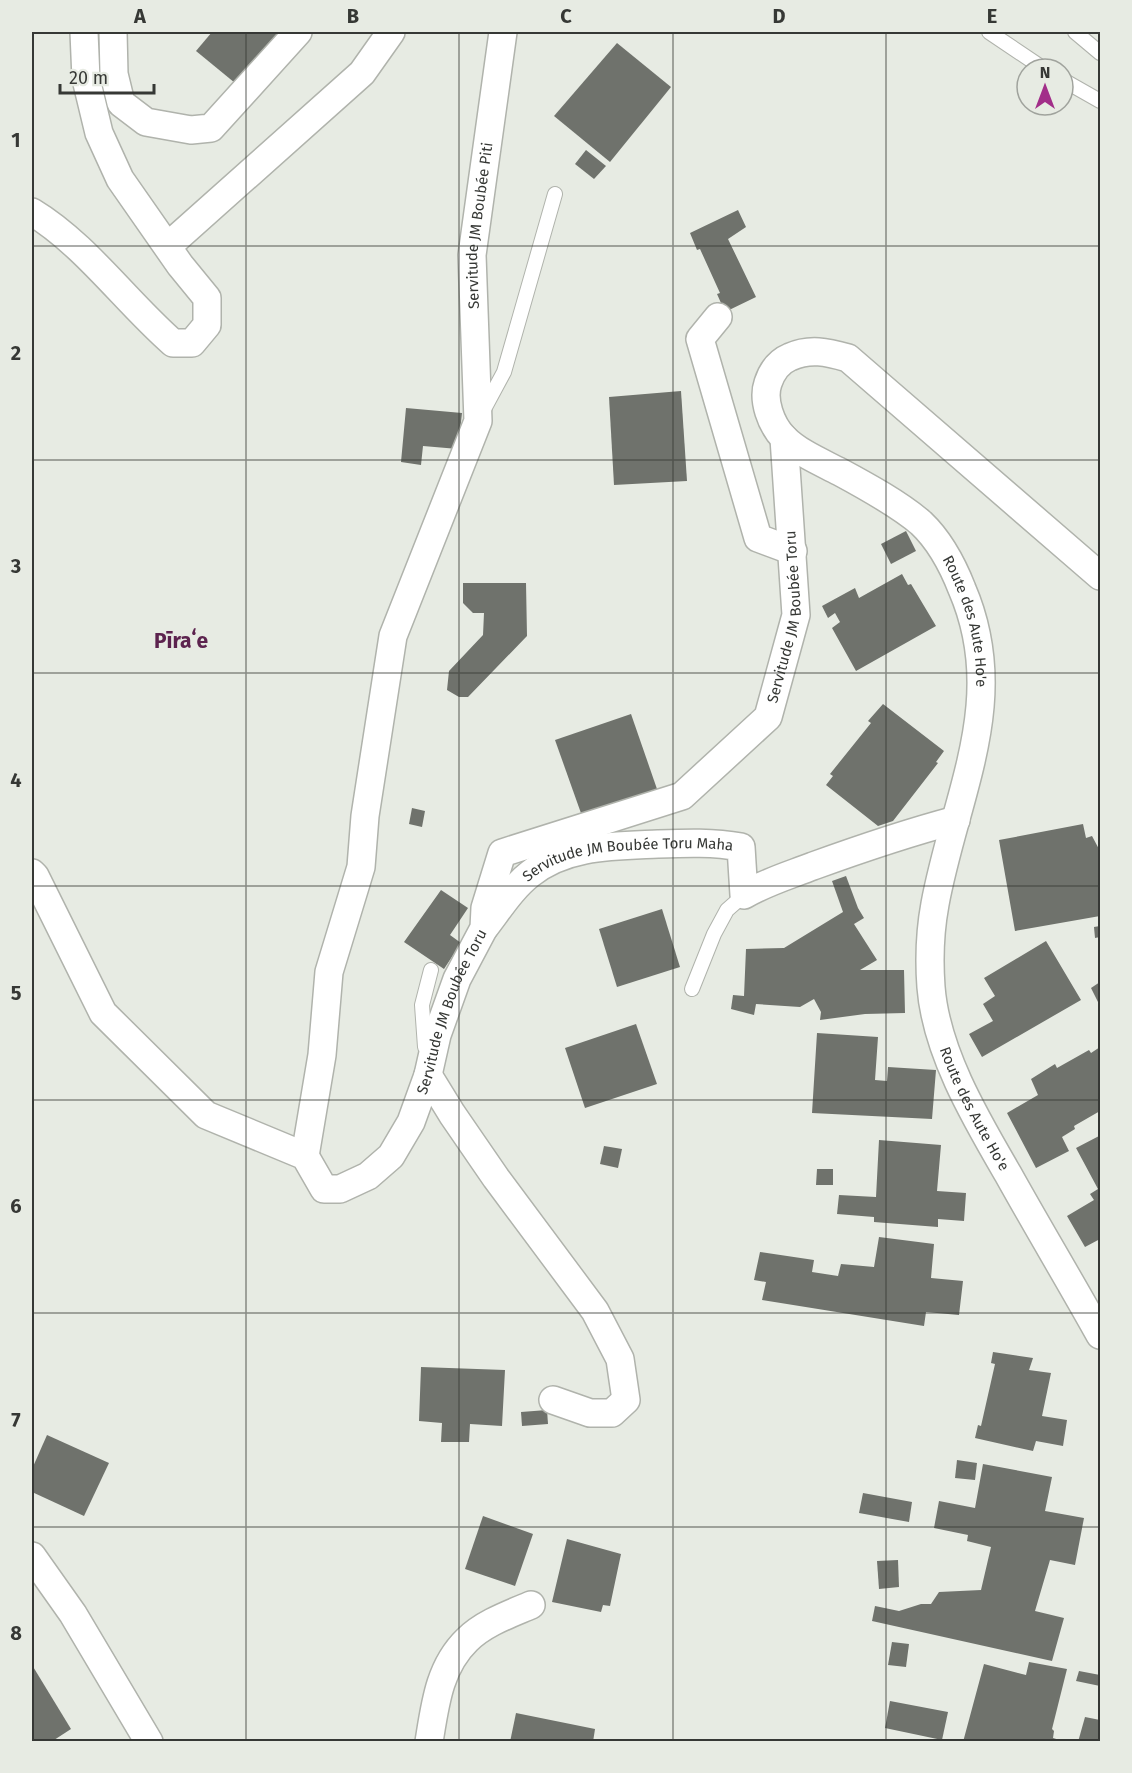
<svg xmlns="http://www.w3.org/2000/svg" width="1132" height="1773" viewBox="0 0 1132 1773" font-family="'Fira Sans',sans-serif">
	<rect width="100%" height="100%" fill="#e7ebe3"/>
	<!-- building -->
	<g fill="#6f726c">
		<path d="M212,32H280L235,83L196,51Z"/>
		<path d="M617,43L671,87L610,162L554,116Z"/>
		<path d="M586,150L606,166L594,179L575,164Z"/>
		<path d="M738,210L746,227L728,239L756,297L725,312L717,294L720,293L700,249L697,250L690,233Z"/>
		<path d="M681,391L687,481L614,485L609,397Z"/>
		<path d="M406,408L462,413L458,449L423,446L421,465L401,462Z"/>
		<path d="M906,531L916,551L891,564L881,544Z"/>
		<path d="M902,574L908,585L911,584L936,626L856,671L832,628L840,622L835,613L828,618L822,606L855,588L859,598Z"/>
		<path d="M463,583H526L527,636L468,697H459L447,690L449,671L483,635L484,613H473L463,603Z"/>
		<path d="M883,704L944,751L936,762L938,763L893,821L878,826L826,785L833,776L830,774L871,723L868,721Z"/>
		<path d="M631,714L657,789L582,816L555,740Z"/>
		<path d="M412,808L425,811L422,827L409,824Z"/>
		<path d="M1083,824L1086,838L1092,836L1100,851V916L1015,931L999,840Z"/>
		<path d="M846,876L858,908L864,918L854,924L877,960L860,970H904L905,1013L865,1014L820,1020L821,1012L814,999L800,1007L756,1004L754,1015L731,1009L733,995L744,996L746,949L784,948L843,912L832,881Z"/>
		<path d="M441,890L468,908L450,935L461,943L444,969L404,942Z"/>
		<path d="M662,909L680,967L617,987L599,929Z"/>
		<path d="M1100,926V937L1095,938L1094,927Z"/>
		<path d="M1046,941L1081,1000L982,1057L969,1034L993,1021L983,1004L995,996L984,978Z"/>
		<path d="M1100,982V1006L1091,988Z"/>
		<path d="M636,1024L657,1084L585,1108L565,1048Z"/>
		<path d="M817,1033L878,1037L875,1080L887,1081L888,1067L936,1070L932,1119L812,1113Z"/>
		<path d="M1100,1047V1111L1074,1126L1075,1129L1062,1137L1069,1151L1036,1168L1007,1113L1038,1095L1031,1079L1055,1064L1057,1068L1089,1050L1091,1053Z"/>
		<path d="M1099,1136L1100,1139V1239L1085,1247L1067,1216L1094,1200L1090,1194L1098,1189L1076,1148Z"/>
		<path d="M879,1140L941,1145L937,1191L966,1193L964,1221L938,1219V1227L874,1222V1217L837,1214L839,1195L876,1197Z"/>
		<path d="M604,1146L622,1149L618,1168L600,1164Z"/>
		<path d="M817,1169H833V1185H816Z"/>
		<path d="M879,1237L934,1244L931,1278L963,1281L959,1315L926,1312L924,1326L762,1300L766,1282L754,1280L760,1252L814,1260L812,1272L838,1276L841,1264L874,1267Z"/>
		<path d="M993,1352L1033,1358L1029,1370L1051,1373L1042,1416L1067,1420L1063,1446L1036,1441L1033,1451L975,1438L978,1425L981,1426L995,1364L991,1363Z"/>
		<path d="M421,1367L505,1370L502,1426L470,1424L469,1442H441L442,1423L419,1421Z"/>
		<path d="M547,1410L548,1424L522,1426L521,1412Z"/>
		<path d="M47,1435L109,1463L84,1516L32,1492V1469Z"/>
		<path d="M957,1460L977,1463L975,1480L955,1478Z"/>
		<path d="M983,1464L1052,1477L1045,1511L1084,1518L1075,1565L1050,1560L1035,1611L1064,1618L1052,1661L872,1621L875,1606L899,1611L921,1604H931L939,1592L981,1590L991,1547L967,1541L968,1535L934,1528L939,1501L975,1508Z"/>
		<path d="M863,1493L912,1502L909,1522L859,1513Z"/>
		<path d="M483,1516L533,1534L515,1586L465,1569Z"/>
		<path d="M567,1539L621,1554L610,1606L603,1605L601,1612L552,1602Z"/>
		<path d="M898,1560L899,1587L879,1589L877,1561Z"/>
		<path d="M892,1642L909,1644L906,1667L888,1665Z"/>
		<path d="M1029,1662L1067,1669L1052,1729L1054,1731L1053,1738L1066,1742H963L984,1664L1026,1675Z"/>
		<path d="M32,1665L71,1729L51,1742H32Z"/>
		<path d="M1079,1671L1100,1675V1686L1076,1681Z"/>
		<path d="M890,1701L948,1712L942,1740L885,1728Z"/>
		<path d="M516,1713L595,1729L593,1742H510Z"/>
		<path d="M1085,1717L1100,1720V1742H1078Z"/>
	</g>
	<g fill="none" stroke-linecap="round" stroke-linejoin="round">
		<defs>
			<g id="service">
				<path d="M989,32L1044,69"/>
				<path d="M1075,32L1100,53"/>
				<path d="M1063,80L1100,101"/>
				<path d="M483,411L504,372L555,194"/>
				<path d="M692,989L714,934L727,910L744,895"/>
				<path d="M425,1047L422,1005L431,970"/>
			</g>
			<g id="minor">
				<path d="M113,32L114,74L121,103L146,122L191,130L211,128L298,32"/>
				<path d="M32,212C85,244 126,302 173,343H192L207,325V298L180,265L120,179L99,133L86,79L84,32"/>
				<path d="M168,246L362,73L391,32"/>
				<path d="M718,317L700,339L758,538L793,551"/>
				<path id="s1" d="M1100,576L848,358C827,352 810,348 790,357C778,362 772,371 768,383C762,400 771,425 784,438C799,453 821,462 840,472C866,486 899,504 921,523C939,540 953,566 962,589C1010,700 955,795 935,904C930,931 929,960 931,987C936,1052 976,1119 1008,1174C1038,1228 1070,1281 1100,1335"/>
				<path id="s2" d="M32,873L35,876L103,1013L206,1115L305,1156L324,1189H340L368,1176L391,1156L411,1122L428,1075L437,1035L457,979L484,928L485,908L502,853L682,796L768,717L796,615L784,438"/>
				<path id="s3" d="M485,927C499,909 512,888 530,874C566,845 614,846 658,844C686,843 713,842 741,847L744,895C766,882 790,875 813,866C860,849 907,833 956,820"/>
				<path d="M428,1075L452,1114L496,1178L595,1311L620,1359L626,1400L612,1413H590L553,1400"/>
				<path id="s4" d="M305,1156L322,1055L329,972L361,867L365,816L393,636L478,421L472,255L503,32"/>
				<path d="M32,1556L73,1614L149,1742"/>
				<path d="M429,1742C435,1705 439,1667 467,1640C484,1623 510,1614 531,1605"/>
			</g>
		</defs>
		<!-- service casing -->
		<use href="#service" stroke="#b0b3ac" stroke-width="16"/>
		<!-- minor casing -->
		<use href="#minor" stroke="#b0b3ac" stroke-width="30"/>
		<!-- service -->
		<use href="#service" stroke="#fff" stroke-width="14"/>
		<!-- minor -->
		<use href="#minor" stroke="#fff" stroke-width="27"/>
	</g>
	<!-- grid -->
	<path fill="none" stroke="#363835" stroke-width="1.5" stroke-opacity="0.55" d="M246,32V1742M459,32V1742M673,32V1742M886,32V1742M32,246H1100M32,460H1100M32,673H1100M32,886H1100M32,1100H1100M32,1313H1100M32,1527H1100"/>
	<g text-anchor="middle" stroke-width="6" stroke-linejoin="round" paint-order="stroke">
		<!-- street labels -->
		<g font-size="15" fill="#363835" stroke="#e7ebe3">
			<text dy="5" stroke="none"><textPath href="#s4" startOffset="956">Servitude JM Boubée Piti</textPath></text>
			<text dy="5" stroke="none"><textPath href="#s2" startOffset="1258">Servitude JM Boubée Toru</textPath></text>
			<text dy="5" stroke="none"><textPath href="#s1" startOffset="760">Route des Aute Ho'e</textPath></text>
			<text dy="5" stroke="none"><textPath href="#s3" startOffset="171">Servitude JM Boubée Toru Maha</textPath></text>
			<text dy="5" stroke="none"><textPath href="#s2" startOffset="682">Servitude JM Boubée Toru</textPath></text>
			<text dy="5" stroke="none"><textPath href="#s1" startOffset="1264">Route des Aute Ho'e</textPath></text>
		</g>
		<!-- district labels -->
		<g font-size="21" font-weight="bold" fill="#5c234e" stroke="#e7ebe3">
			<text x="181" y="648">Pīraʻe</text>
		</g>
	</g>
	<!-- border -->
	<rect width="1132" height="1773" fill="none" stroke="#e7ebe3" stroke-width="66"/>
	<!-- north arrow -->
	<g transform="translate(1045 87)"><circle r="28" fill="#e7ebe3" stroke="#a0a39d" stroke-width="1.5"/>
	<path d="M0-4.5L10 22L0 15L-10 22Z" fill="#a22e89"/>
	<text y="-9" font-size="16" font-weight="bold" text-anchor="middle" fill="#363835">N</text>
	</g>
	<!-- scale -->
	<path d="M60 84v9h94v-9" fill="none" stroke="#363835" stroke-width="3"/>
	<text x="69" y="84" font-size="18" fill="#363835" stroke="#e7ebe3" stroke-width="4.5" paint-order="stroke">20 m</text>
	<rect x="33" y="33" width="1066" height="1707" fill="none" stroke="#363835" stroke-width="2"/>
	<g font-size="20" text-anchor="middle" font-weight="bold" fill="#363835">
		<text x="140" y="23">A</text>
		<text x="353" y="23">B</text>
		<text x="566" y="23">C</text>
		<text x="779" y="23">D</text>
		<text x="992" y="23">E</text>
		<text x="16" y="147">1</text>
		<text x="16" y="360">2</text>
		<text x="16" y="573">3</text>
		<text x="16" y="787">4</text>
		<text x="16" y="1000">5</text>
		<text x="16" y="1213">6</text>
		<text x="16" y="1427">7</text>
		<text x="16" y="1640">8</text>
	</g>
</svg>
